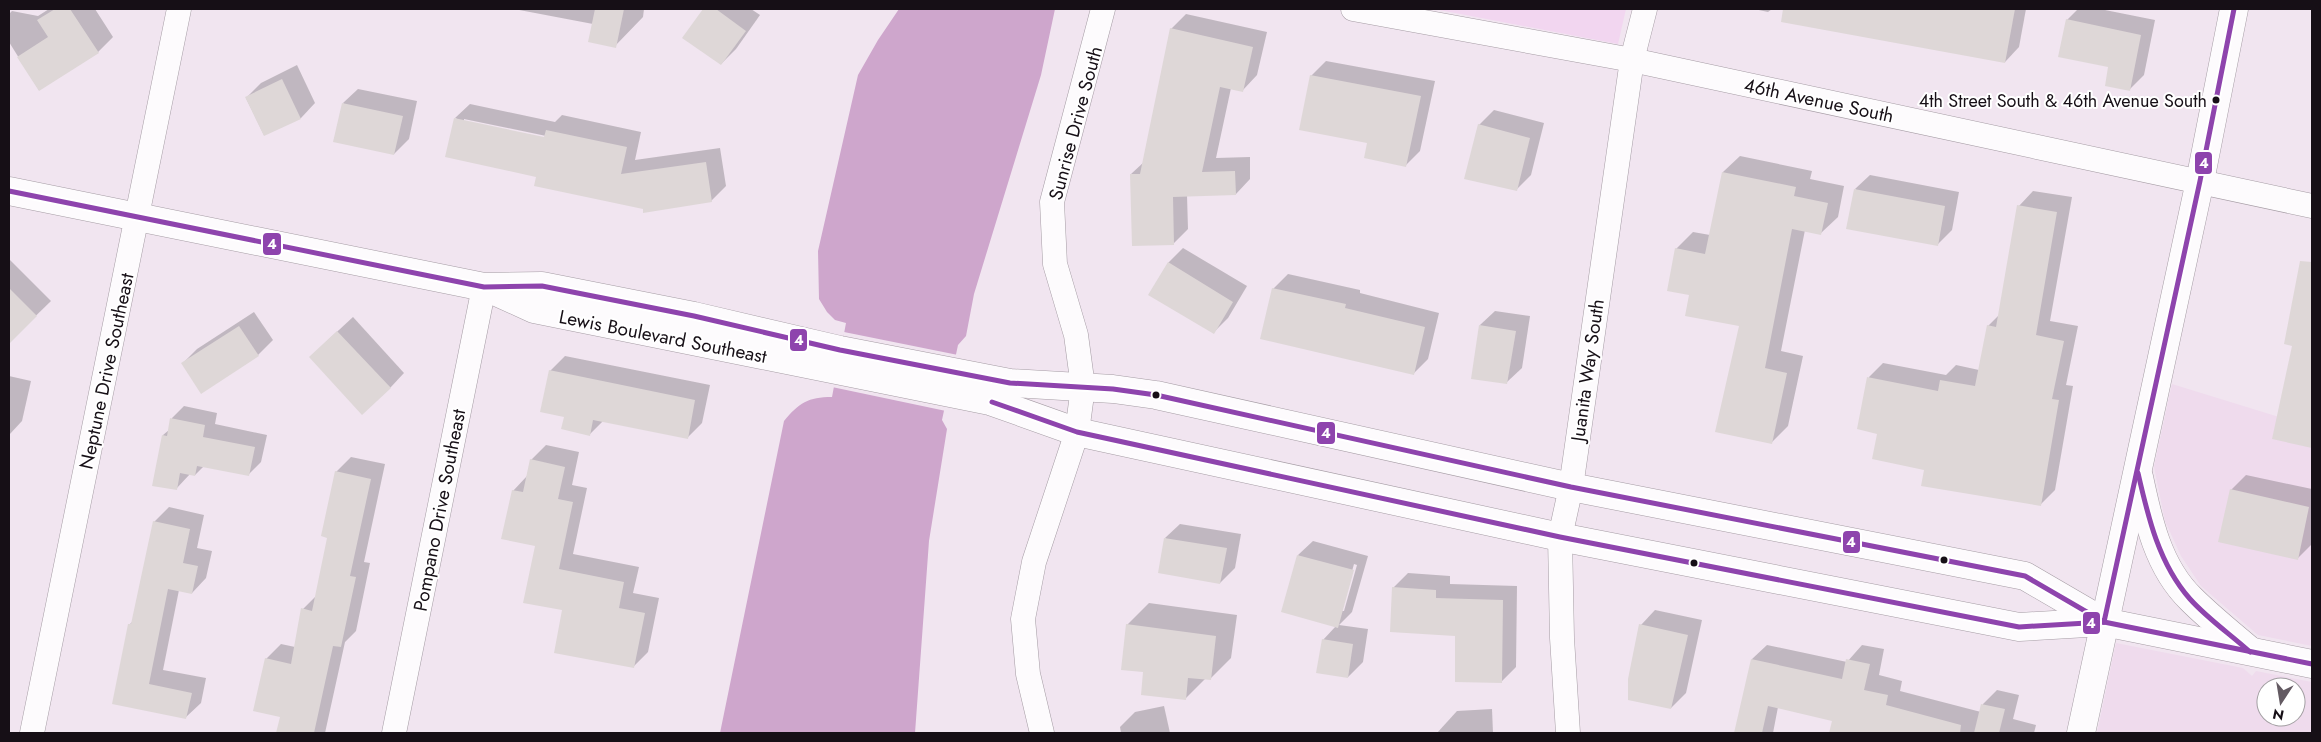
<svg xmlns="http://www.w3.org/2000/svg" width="2321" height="742" viewBox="0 0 2321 742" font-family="Jost,sans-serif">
	<rect width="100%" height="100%" fill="#f1e5f0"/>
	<!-- built -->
	<g fill="#efdbed" fill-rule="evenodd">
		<path d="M2172,384L2312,427V646L2258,635L2201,586L2181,556L2165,521L2154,467Z"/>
		<path d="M2116,643L2243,668L2252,676L2256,671L2312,682V733H2097ZM2266,687H2296V717H2266Z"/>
	</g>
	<!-- green -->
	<path fill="#f2d6f0" d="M1434,9H1626L1618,44Z"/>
	<!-- water -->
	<path fill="#cea6cc" d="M899,9H1055L1041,75L974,294L966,336L958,345L942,420L947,429L929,541L915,733H720L784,421C799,403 808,397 832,397L846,323L835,320L827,312L819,299L818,251L858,75L878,40Z"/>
	<!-- pier -->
	<path fill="#f1e5f0" d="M844,332L958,355L946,411L832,387Z"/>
	<!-- shadow -->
	<g fill="#0003" fill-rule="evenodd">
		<path d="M49,9H95L113,37L98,52L39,90L9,42V14L12,11L38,16Z"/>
		<path d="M514,9H644L643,17L615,46L593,24Z"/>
		<path d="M704,9H751L760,15L736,49L721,64L684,37Z"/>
		<path d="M1754,9H1772L1768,12Z"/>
		<path d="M1819,9H2026L2019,47L2005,62L1816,27Z"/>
		<path d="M2078,9H2100L2155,20L2144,75L2129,90L2067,20Z"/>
		<path d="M1186,14L1267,32L1257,75L1243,90L1231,88L1216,158L1250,157V179L1236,194L1187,195L1188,229L1173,244L1131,174L1144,162L1171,29Z"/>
		<path d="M1326,61L1435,81L1420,151L1405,166L1369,142L1311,76Z"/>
		<path d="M297,65L315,103L301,118L264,135L246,98L261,83Z"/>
		<path d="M358,89L417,101L409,139L394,154L343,103Z"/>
		<path d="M470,104L555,122L562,115L641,132L635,160L720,148L726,186L711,201L644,208L455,118ZM464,119L551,137L550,140L464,121Z"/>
		<path d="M1494,110L1544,123L1531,175L1516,190L1479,125Z"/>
		<path d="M1740,156L1812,171L1810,179L1844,186L1838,217L1821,233L1805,230L1781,351L1803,356L1788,426L1771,443L1740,325L1690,294L1676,249L1693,232L1710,235L1723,172Z"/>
		<path d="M1870,175L1959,192L1952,230L1937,245L1855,189Z"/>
		<path d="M2033,191L2072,197L2050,321L2078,326L2066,385L2073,386L2055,490L2040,505L1925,469L1879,433L1869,377L1883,363L1946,375L1956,365L1979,370L1988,326L2000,314L2019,206Z"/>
		<path d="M1183,248L1247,286L1228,318L1213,333L1168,263Z"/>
		<path d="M9,259L51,301L11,340L9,337Z"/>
		<path d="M1288,274L1360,290V293L1439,313L1428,359L1414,373L1273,289Z"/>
		<path d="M2310,278H2312V447L2273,438Z"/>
		<path d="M1495,311L1530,316L1522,368L1507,382L1480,325Z"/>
		<path d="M254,312L273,340L258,355L182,364L197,349Z"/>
		<path d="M353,317L404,373L390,388L326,342Z"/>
		<path d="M565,356L710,385L702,423L687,438L603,421L590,434L565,416L550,371Z"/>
		<path d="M9,376L31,381L22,421L9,435Z"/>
		<path d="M184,406L217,413L215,424L267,435L261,462L248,475L204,466L195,475L190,474L176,489L163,435L169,430L172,418Z"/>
		<path d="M546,445L579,452L572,485L587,488L573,554L639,567L633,593L659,598L648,652L633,667L563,609L513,491L527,476L531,460Z"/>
		<path d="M351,457L385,464L364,562L370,563L356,631L345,642L325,733H278L282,716L266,659L281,644L295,647L303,609L317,595L329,537L336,472Z"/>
		<path d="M2246,475L2312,489V544L2297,559L2231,490Z"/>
		<path d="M169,507L204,515L197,548L212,551L206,578L192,593L179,590L163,670L206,678L201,703L186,717L114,703L130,624L133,621L154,522Z"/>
		<path d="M1180,524L1241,534L1235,568L1220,583L1165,538Z"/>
		<path d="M1313,541L1368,556L1352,612L1339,625L1368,629L1363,662L1348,677L1323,640L1336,626L1298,555ZM1354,564L1357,565L1344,611H1341Z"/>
		<path d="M1408,573L1450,576V584L1517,586L1516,667L1501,682L1457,635L1393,588Z"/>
		<path d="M1149,603L1237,615L1231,658L1210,679H1205L1185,699L1144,671L1127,625Z"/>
		<path d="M1655,610L1702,620L1686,693L1671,708L1641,625Z"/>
		<path d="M1767,645L1847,662L1862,645L1884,649L1879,675L1902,681L1900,691L1981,712L1983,704L1997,690L2019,695L2013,719L2036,725L2034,733H1831L1834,720L1778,707L1773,733H1735L1752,659Z"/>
		<path d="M1164,706L1170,733H1121L1120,727L1135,712Z"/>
		<path d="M1492,709L1493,733H1437L1457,711Z"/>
	</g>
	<!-- building -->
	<g fill="#ded7d7">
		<path d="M55,9H70L99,53L39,91L17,57L48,37L37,20Z"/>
		<path d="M595,9H624L616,48L588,42Z"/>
		<path d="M703,9H716L746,31L721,65L682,38Z"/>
		<path d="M1783,9H2015L2005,63L1781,22Z"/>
		<path d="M2066,19L2141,35L2130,91L2105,86L2108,67L2058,57Z"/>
		<path d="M1170,28L1253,47L1243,92L1220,87L1202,172L1235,171L1236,195L1173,197L1174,245L1132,246L1130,174H1140Z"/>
		<path d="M1310,75L1421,96L1406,167L1364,158L1367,143L1299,130Z"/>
		<path d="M282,79L301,119L264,136L245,97Z"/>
		<path d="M342,103L403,116L394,155L333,142Z"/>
		<path d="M454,118L544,137L546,130L627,147L621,174L706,162L712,202L643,213V209L534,186L536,177L445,157Z"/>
		<path d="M1478,124L1530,138L1517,191L1464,179Z"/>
		<path d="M1722,172L1796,187L1794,196L1828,203L1821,235L1792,229L1765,368L1787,373L1772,444L1715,432L1739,326L1685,316L1689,295L1667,291L1675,248L1705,254Z"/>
		<path d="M1854,189L1945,206L1938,246L1846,229Z"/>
		<path d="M2017,205L2057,212L2036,335L2064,341L2052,399L2059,400L2041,506L1921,486L1924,470L1872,459L1877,434L1857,429L1867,377L1938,391L1940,380L1975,386L1987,325L1996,327Z"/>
		<path d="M2300,261L2312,262V448L2272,439L2292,346L2284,344Z"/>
		<path d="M1168,262L1233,302L1214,334L1148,295Z"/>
		<path d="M9,288L37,316L9,344Z"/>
		<path d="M1272,288L1346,304L1345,308L1425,327L1414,375L1260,339Z"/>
		<path d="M1479,325L1516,331L1507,384L1471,379Z"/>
		<path d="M239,326L259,356L201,394L181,363Z"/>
		<path d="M337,331L391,388L362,415L309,357Z"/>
		<path d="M549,370L695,400L688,439L593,420L590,436L561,429L564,417L540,412Z"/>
		<path d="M170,418L205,425L203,437L255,447L249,476L197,466L195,476L180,473L177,490L152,486L162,435L167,436Z"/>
		<path d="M530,459L565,467L558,499L573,502L559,569L624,582L619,608L645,613L634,668L554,653L562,610L523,603L535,546L501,539L512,490L523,492Z"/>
		<path d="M335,471L371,479L350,576L356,577L341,647L333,646L314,733H276L280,717L253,711L265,658L291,664L301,608L312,611L327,538L321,536Z"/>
		<path d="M2230,489L2309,507L2298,560L2218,542Z"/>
		<path d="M153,521L190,529L183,563L198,566L192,594L168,589L149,684L192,693L186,719L112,704L128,624H131Z"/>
		<path d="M1164,538L1227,548L1220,584L1158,573Z"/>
		<path d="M1297,555L1354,570L1338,628L1281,612Z"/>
		<path d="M1392,587L1436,590V598L1503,600L1502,683L1455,682V636L1390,632Z"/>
		<path d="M1126,624L1216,636L1211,680L1188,678L1186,700L1141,695L1143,672L1121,670Z"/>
		<path d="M1639,624L1688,635L1671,709L1628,700V679Z"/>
		<path d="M1322,639L1353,644L1348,678L1316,673Z"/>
		<path d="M1751,659L1842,679L1846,659L1870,664L1864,690L1888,695L1886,705L1961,725L1960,733H1829L1832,721L1768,706L1762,733H1734Z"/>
		<path d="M1981,704L2005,709L1999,733H1974Z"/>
	</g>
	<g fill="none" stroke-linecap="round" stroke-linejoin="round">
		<defs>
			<g id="minor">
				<path d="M1353,9L1632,60L2312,206"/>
				<path d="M32,733L179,9"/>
				<path d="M394,733L484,287"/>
				<path d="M1042,733L1028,674L1023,619L1034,562L1077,432L1083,387L1076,335L1055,264L1052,202L1103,9"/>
				<path d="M1568,733L1562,638L1560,537L1571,487L1632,60L1645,9"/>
			</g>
			<g id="tertiary">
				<path d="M9,191L484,287L542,286L694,316L840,350L1010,383L1113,389L1156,395L1571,487L2025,576L2104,622"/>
				<path d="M490,289L534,309L990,401L1077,432L1560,537L2019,627L2104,622L2312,664"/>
				<path d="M2139,477C2148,520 2158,567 2191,599C2209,617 2229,633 2249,650"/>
				<path d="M2081,733L2200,181L2234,9"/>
			</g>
		</defs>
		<!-- minor casing -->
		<use href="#minor" stroke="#a59ca4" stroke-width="25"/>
		<!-- tertiary casing -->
		<use href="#tertiary" stroke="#a59ca4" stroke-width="29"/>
		<!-- minor -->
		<use href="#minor" stroke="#fdfbfd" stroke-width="24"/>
		<!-- tertiary -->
		<use href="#tertiary" stroke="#fdfbfd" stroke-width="28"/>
		<defs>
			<g id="bus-1">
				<path d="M9,191L484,287L542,286L694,316L840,350L1010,383L1113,389L1156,395L1571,487L2025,576L2104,622"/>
				<path d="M992,402L1077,432L1560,537L2019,627L2104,622L2312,664"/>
				<path d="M2138,473C2148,517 2159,564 2190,599C2208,619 2230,634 2250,652"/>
				<path d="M2104,622L2200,181L2234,9"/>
			</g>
		</defs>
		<!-- bus-1 casing -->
		<use href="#bus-1" stroke="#fff" stroke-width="9"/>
		<!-- bus-1 -->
		<use href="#bus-1" stroke="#8e44ad" stroke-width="5"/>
	</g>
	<!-- markers -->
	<g fill="#160f16" stroke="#fff" stroke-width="2">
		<circle cx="2216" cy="100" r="4.5"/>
		<circle cx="1156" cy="395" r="4.5"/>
		<circle cx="1944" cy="560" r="4.5"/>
		<circle cx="1694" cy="563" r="4.5"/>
	</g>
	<g text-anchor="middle" stroke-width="4" stroke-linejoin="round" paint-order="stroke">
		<!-- bus labels -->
		<g font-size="18" fill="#160f16" stroke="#fff" text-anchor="end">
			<text x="2207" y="107">4th Street South &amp; 46th Avenue South</text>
		</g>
		<!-- street labels -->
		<g font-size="19" fill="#160f16" stroke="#fff">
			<text transform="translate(1819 100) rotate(12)" y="7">46th Avenue South</text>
			<text transform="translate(1075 123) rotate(-75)" y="7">Sunrise Drive South</text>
			<text transform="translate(663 336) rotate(11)" y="7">Lewis Boulevard Southeast</text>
			<text transform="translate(1587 370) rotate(-82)" y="7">Juanita Way South</text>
			<text transform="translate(106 371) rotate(-78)" y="7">Neptune Drive Southeast</text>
			<text transform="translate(439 510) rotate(-79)" y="7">Pompano Drive Southeast</text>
		</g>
	</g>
	<g stroke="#fff" stroke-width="2">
		<rect x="2194" y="151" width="19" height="24" rx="5" fill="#8e44ad"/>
		<rect x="262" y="232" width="20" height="24" rx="5" fill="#8e44ad"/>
		<rect x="789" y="328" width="19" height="24" rx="5" fill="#8e44ad"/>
		<rect x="1316" y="421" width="20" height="24" rx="5" fill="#8e44ad"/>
		<rect x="1842" y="530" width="19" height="24" rx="5" fill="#8e44ad"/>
		<rect x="2082" y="611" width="19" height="24" rx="5" fill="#8e44ad"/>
	</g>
	<g font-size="14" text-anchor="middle" font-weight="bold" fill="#fff">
		<text x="2204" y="168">4</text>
		<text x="272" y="249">4</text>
		<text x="799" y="345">4</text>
		<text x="1326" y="438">4</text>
		<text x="1851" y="547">4</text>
		<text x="2091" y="628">4</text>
	</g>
	<!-- border -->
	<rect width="2321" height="742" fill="none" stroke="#160f16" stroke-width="20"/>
	<!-- north arrow -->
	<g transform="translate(2281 702) rotate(192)"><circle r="24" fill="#ffffff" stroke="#a29fa2"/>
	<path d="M0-4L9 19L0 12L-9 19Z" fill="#635a62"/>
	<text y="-8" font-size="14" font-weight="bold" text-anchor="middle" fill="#160f16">N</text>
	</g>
</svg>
